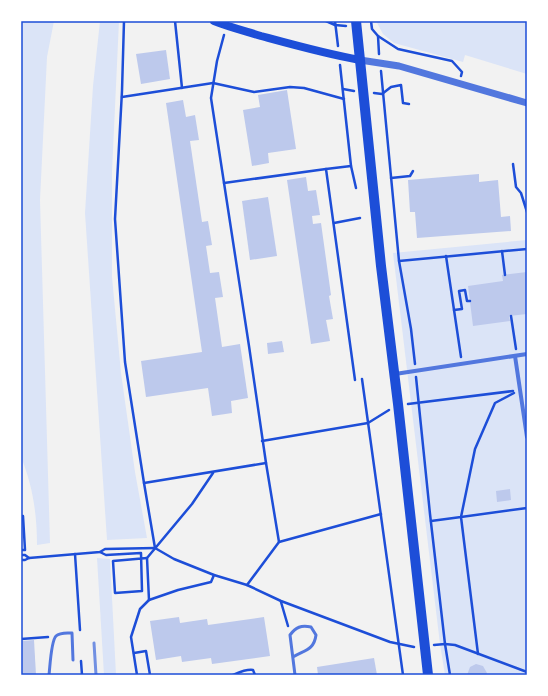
<svg xmlns="http://www.w3.org/2000/svg" width="548" height="696" viewBox="0 0 548 696" font-family="Manrope,sans-serif">
	<rect width="100%" height="100%" fill="#f2f2f2"/>
	<!-- green -->
	<g fill="#dbe4f7">
		<path d="M21,21H54L47,57L40,200L50,543L37,545C37,515 33,486 21,457Z"/>
		<path d="M100,21H119L112,172V277L121,373L135,472L147,538L107,540L85,213L93,86Z"/>
		<path d="M376,21H527V74L465,55L463,62L394,43L383,34Z"/>
		<path d="M527,240V675H445L440,644L393,253Z"/>
		<path d="M97,558L110,559L116,675H104Z"/>
	</g>
	<!-- building -->
	<g fill="#bdc9ec">
		<path d="M166,50L170,79L141,84L136,54Z"/>
		<path d="M287,90L296,149L268,153L269,163L252,166L243,110L260,107L258,95Z"/>
		<path d="M183,100L186,117L195,115L199,140L190,141L202,222L208,221L212,245L206,246L210,273L219,272L223,297L215,298L222,347L240,344L248,398L231,401L232,413L212,416L208,388L146,397L141,361L202,352L166,103Z"/>
		<path d="M479,174V182L498,180L501,217L510,216L511,231L417,238L415,212H410L408,180Z"/>
		<path d="M306,177L308,191L316,190L320,215L312,216L313,224L321,223L331,295L329,296L333,319L326,320L330,341L311,344L287,180Z"/>
		<path d="M268,197L277,256L250,260L242,201Z"/>
		<path d="M527,272V314L509,316L510,321L473,326L468,286L503,281L502,275Z"/>
		<path d="M282,341L284,352L268,354L267,343Z"/>
		<path d="M510,489L511,500L497,502L496,491Z"/>
		<path d="M179,617L180,623L207,619L208,625L264,617L270,656L212,664L211,658L182,662L181,656L156,660L150,621Z"/>
		<path d="M34,640L36,675H21V641Z"/>
		<path d="M374,658L377,675H318L317,667Z"/>
		<path d="M476,664L483,666L487,673L486,675H467L470,667Z"/>
	</g>
	<g fill="none" stroke-linecap="round" stroke-linejoin="round">
		<!-- path -->
		<g stroke="#1d4ed8" stroke-width="2.5">
			<path d="M124,21L122,91L115,219L125,362L144,483L155,548L174,559L214,575L247,585L281,601L390,642L414,647"/>
			<path d="M175,21L182,88"/>
			<path d="M326,21L335,25L346,26"/>
			<path d="M335,21L338,46"/>
			<path d="M371,21L372,29L378,36L379,54"/>
			<path d="M224,35L217,61L211,98L249,346L266,463L279,542"/>
			<path d="M378,36L398,49L452,61L462,72L461,76"/>
			<path d="M340,65L351,166L326,169L355,380"/>
			<path d="M381,71L399,261L411,329L415,364"/>
			<path d="M343,89L354,91"/>
			<path d="M374,93L382,94L391,87L401,85L403,103L409,104"/>
			<path d="M122,97L213,83L254,92L290,87L304,88L344,99"/>
			<path d="M513,164L516,187L521,193L527,212"/>
			<path d="M351,166L356,188"/>
			<path d="M391,178L410,176L413,171"/>
			<path d="M224,183L326,169"/>
			<path d="M334,223L360,218"/>
			<path d="M502,251L505,275"/>
			<path d="M446,256L461,357"/>
			<path d="M399,261L527,249"/>
			<path d="M454,310L462,309L459,291L465,290L467,301H470"/>
			<path d="M511,316L516,349"/>
			<path d="M416,377L430,514L445,644L450,675"/>
			<path d="M362,379L403,675"/>
			<path d="M408,404L513,391"/>
			<path d="M262,441L368,423L389,410"/>
			<path d="M144,483L266,463"/>
			<path d="M21,516H23L25,550H21"/>
			<path d="M431,521L461,517L475,449L495,403L514,393"/>
			<path d="M100,552L106,555L141,553L142,591L115,593L113,561L147,558"/>
			<path d="M75,554L80,630"/>
			<path d="M21,555H25L29,558"/>
			<path d="M21,560H25L29,558L100,552L105,549L155,548"/>
			<path d="M247,585L279,542L381,514"/>
			<path d="M149,600L178,590L211,582L214,575"/>
			<path d="M281,602L288,626"/>
			<path d="M21,639L48,637"/>
			<path d="M434,645L445,644L455,645L527,672"/>
			<path d="M134,653L146,651L150,675"/>
			<path d="M478,654L461,517L527,508"/>
			<path d="M81,661L82,675"/>
			<path d="M137,675L131,637L140,609L149,600L147,558L192,504L213,473"/>
			<path d="M233,675C240,672 246,669 253,670L255,675"/>
		</g>
		<!-- service -->
		<g stroke="#5277de" stroke-width="3">
			<path d="M293,657C305,650 314,650 316,635L311,627C301,625 296,627 290,635L295,675"/>
			<path d="M49,675C50,667 51,641 56,636C60,632 67,633 72,633L73,660"/>
		</g>
		<!-- minor -->
		<g stroke="#5277de" stroke-width="4">
			<path d="M515,356L527,437"/>
			<path d="M395,374L527,354"/>
		</g>
		<!-- tertiary -->
		<path stroke="#5277de" stroke-width="7" d="M360,60L399,66L527,103"/>
		<!-- secondary -->
		<path stroke="#1d4ed8" stroke-width="8" d="M214,21C229,27 245,31 261,36C294,45 326,54 360,60"/>
		<!-- primary -->
		<path stroke="#1d4ed8" stroke-width="10" d="M356,21L381,266L398,404L428,675"/>
		<!-- rail -->
		<path stroke="#7290e2" stroke-width="3" d="M94,643L96,675"/>
	</g>
	<!-- border -->
	<rect width="548" height="696" fill="none" stroke="#ffffff" stroke-width="44"/>
	<rect x="22" y="22" width="504" height="652" fill="none" stroke="#1d4ed8" stroke-width="1.5"/>
</svg>
